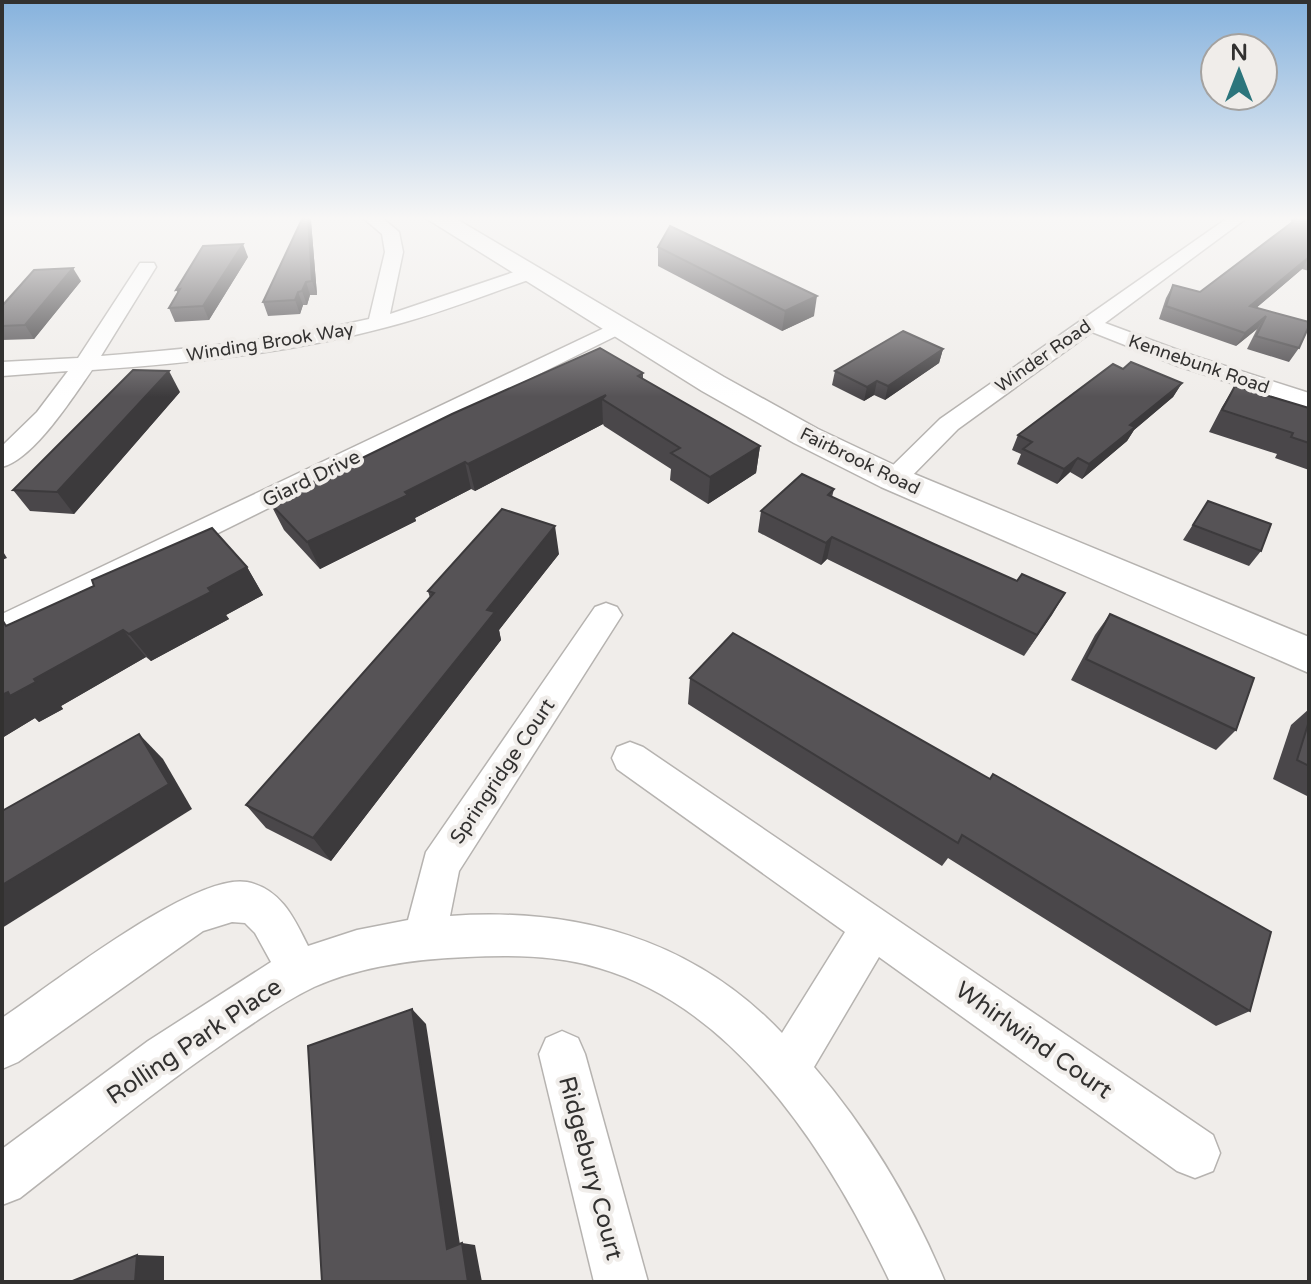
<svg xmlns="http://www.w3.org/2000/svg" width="1311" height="1284" viewBox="0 0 1311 1284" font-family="'Varela Round',sans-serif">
	<rect width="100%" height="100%" fill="#f0edea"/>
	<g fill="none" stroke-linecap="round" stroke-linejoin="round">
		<defs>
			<g id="street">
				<path d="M362,217H381L399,232L403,252L390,314L523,269H537L539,273L537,277C487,294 438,314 387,327C290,353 191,363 92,370C73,397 34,459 2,467V446L37,412L68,371L2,376V362L78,358L140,263H154L156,267L101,356C191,349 280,340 369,319L385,252L382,234Z"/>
				<path d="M1229,217H1248L1105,323L1194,356L1309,393V408L1178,366L1092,332L958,429L903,485L894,487L885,485L881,479L885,473L940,419Z"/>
				<path d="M619,321L629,327L626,331L2,640V614Z"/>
				<path d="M606,603L617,607L622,615L459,871L450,916C575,907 693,939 782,1033L845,932L617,769L612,758L617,747L630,742L643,747L1213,1135L1220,1153L1213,1171L1195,1178L1177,1171L879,957L814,1067C868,1130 913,1205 945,1282H890C832,1159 738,1008 599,968C556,955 511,955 467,957C416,959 361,966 314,987C283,1002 255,1022 227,1041C155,1090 88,1145 20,1198L2,1205V1149L148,1041L271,962L255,933L245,923L232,922L203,931L18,1062L2,1069V1018C50,986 194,872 247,882C281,889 294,918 308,946L357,930L408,920L426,852L595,607Z"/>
				<path d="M562,1031L578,1038L585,1054L648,1282H594L539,1054L546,1038Z"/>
			</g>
			<path id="secondary" d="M424,217H453L724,377L818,429L907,471L1309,637V673L881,487L794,443L702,391Z"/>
		</defs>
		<!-- street casing -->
		<use href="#street" stroke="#b6b3b0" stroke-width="3"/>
		<!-- secondary casing -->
		<use href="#secondary" stroke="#b6b3b0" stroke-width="3"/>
		<!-- street -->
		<use href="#street" fill="#fff" fill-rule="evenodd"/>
		<!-- secondary -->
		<use href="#secondary" fill="#fff" fill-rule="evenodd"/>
	</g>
	<!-- wall -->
	<g fill="#4a474a">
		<path d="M1309,217V271L1302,269L1256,308L1299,348L1289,362L1247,349L1257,329L1236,346L1159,319L1166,298L1173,285L1200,292L1289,225L1292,220Z"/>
		<path d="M311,221L317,295H310L307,305H303L300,314L268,316L263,302Z"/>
		<path d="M658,247L814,316L782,331L658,266Z"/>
		<path d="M248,257L209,320L175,322L169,308L178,293L176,290Z"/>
		<path d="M81,281L34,339L2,340V306Z"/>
		<path d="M943,349L939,363L885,400L874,395L864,401L832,385L835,371Z"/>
		<path d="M1123,369L1182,383L1173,397L1134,430L1127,441L1082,479L1070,472L1057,484L1017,464L1021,454L1012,450L1018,435Z"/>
		<path d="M643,373V379L760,446L756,473L708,504L670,480L671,469L604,426L603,424L475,491L471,489L415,518L416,521L320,569L284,530L270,503Z"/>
		<path d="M1235,386L1309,408V470L1275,458L1277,454L1209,432L1222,407Z"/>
		<path d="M180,392L74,514L30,511L13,490Z"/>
		<path d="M834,489L832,497L934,544L1017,581L1065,593L1024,656L827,559L821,565L758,532L761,511Z"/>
		<path d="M1208,501L1261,551L1249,566L1183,540Z"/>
		<path d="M559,554L499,630L501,640L331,861L266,828L246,805L430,598L428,591Z"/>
		<path d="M247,567L263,595L226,615L229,619L151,661L146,657L61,706L63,709L39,722L35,718L2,738V622L7,625Z"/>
		<path d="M1110,614L1236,730L1216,750L1071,680L1095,635Z"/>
		<path d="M690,678L990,779L1250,1011L1216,1026L948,858L942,866L688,704Z"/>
		<path d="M1309,709V797L1273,779L1291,725Z"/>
	</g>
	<!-- shaded-wall -->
	<g fill="#3c3a3c">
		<path d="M308,217H310L311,221L317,295L312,281Z"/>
		<path d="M243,244L248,257L209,320L203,306Z"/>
		<path d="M1309,257L1302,269L1242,320L1250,306Z"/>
		<path d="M73,268L81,281L34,339L25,325Z"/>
		<path d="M306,282L310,295L307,305L302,291Z"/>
		<path d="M298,292L303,305L300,314L295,300Z"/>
		<path d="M817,296L814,316L782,331L785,311Z"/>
		<path d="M1266,316L1257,329L1236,346L1245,333Z"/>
		<path d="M943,349L939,363L885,400L888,386Z"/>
		<path d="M169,371L180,392L74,514L57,492Z"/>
		<path d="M877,381L874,395L864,401L867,387Z"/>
		<path d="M1182,383L1173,397L1134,430L1127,441L1082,479L1089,464L1130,425Z"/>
		<path d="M606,395L602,399L603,424L475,491L468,464Z"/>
		<path d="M760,446L756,473L708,504L710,477Z"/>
		<path d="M1078,458L1070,472L1057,484L1064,469Z"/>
		<path d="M465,462L471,489L415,518L416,521L320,569L307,542Z"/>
		<path d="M555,526L559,554L499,630L501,640L331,861L313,838L487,610Z"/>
		<path d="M832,537L827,559L821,565L826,543Z"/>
		<path d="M2,550L7,558L2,560Z"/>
		<path d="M247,567L263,595L226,615L229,619L151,661L129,634L208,588Z"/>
		<path d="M1065,593L1052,615L1024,656L1037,635Z"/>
		<path d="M123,630L146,657L61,706L63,709L39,722L35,718L2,738V695L34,679Z"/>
		<path d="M139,734L163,759L192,809L2,928V885Z"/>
		<path d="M412,1009L426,1024L461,1251L447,1249Z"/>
		<path d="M462,1243L475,1245L482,1282H468Z"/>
		<path d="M137,1255L164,1256V1282H135Z"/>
	</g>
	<!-- building -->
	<g fill="#565356" stroke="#3c3a3c" stroke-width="2">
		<path d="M303,217H308L312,281L306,282L302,291L298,292L295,300L263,302Z"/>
		<path d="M1296,217H1309V257L1250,306L1309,322V326L1299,348L1256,336L1266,316L1245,333L1166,306L1173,285L1200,292L1294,221L1292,220Z"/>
		<path d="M670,226L817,296L785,311L658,247Z"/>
		<path d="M243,244L203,306L169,308L180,289L176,290L203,246Z"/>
		<path d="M73,268L25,325L2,326V306L34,270Z"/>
		<path d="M903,331L943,349L888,386L877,381L867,387L835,371Z"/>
		<path d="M600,348L643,373L638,376L760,446L710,477L671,453L680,448L602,399L606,395L468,464L465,462L405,492L408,495L307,542L270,503L452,414Z"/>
		<path d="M1131,362L1182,383L1130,425L1135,427L1089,464L1078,458L1064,469L1023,449L1032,442L1018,435L1113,364L1123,369Z"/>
		<path d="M133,370L169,371L57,492L13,490Z"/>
		<path d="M1235,386L1309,408V443L1291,437L1293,433L1222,410Z"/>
		<path d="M802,474L834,489L828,495L934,544L1017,581L1022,574L1065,593L1037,635L832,537L826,543L761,511Z"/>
		<path d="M1208,501L1271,524L1261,551L1193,525Z"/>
		<path d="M502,509L555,526L487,610L495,612L313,838L246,805L434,593L428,591Z"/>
		<path d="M212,528L247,567L208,588L211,592L129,634L123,630L34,679L36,682L10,696L8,692L2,695V622L3,621L6,626L94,586L92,580Z"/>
		<path d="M1110,614L1254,678L1236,730L1086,659Z"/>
		<path d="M733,633L990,779L993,774L1271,932L1250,1011L962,835L958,843L690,678Z"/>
		<path d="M1309,721V766L1297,760Z"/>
		<path d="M139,734L169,784L2,885V811Z"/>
		<path d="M412,1009L447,1249L462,1243L468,1282H322L308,1046Z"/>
		<path d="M137,1255L135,1282H70Z"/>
	</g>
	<!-- sky -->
	<linearGradient id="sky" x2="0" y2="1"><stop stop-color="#86b2dd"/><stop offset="0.55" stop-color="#f8f7f6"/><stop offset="1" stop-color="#f8f7f6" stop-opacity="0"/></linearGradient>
	<rect width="1311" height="397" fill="url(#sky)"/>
	<g text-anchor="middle" stroke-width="8" stroke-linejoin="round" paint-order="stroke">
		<!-- far-street labels -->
		<g font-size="18" fill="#323130" stroke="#f0edea">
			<text transform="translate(270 342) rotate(-9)" y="6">Winding Brook Way</text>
			<text transform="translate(1043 356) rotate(-35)" y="6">Winder Road</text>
			<text transform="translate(1199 364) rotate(19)" y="6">Kennebunk Road</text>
			<text transform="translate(860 461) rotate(26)" y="6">Fairbrook Road</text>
		</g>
		<!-- street labels -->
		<g font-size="20" fill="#323130" stroke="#f0edea">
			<text transform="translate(311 478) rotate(-26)" y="7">Giard Drive</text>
			<text transform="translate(502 771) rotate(-56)" y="7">Springridge Court</text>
		</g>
		<!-- near-street labels -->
		<g font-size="24" fill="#323130" stroke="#f0edea">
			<text transform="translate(1034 1040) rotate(35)" y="8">Whirlwind Court</text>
			<text transform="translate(194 1041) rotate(-34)" y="8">Rolling Park Place</text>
			<text transform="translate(591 1168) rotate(75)" y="8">Ridgebury Court</text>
		</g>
	</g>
	<!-- border -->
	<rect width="1311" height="1284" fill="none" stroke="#323130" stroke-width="8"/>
	<!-- north arrow -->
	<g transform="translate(1239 72)"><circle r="38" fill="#f0edea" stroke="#a4a2a0" stroke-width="2"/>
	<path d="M0-6L14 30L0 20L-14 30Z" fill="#2c757c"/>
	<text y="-12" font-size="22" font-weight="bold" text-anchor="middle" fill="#323130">N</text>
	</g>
</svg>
